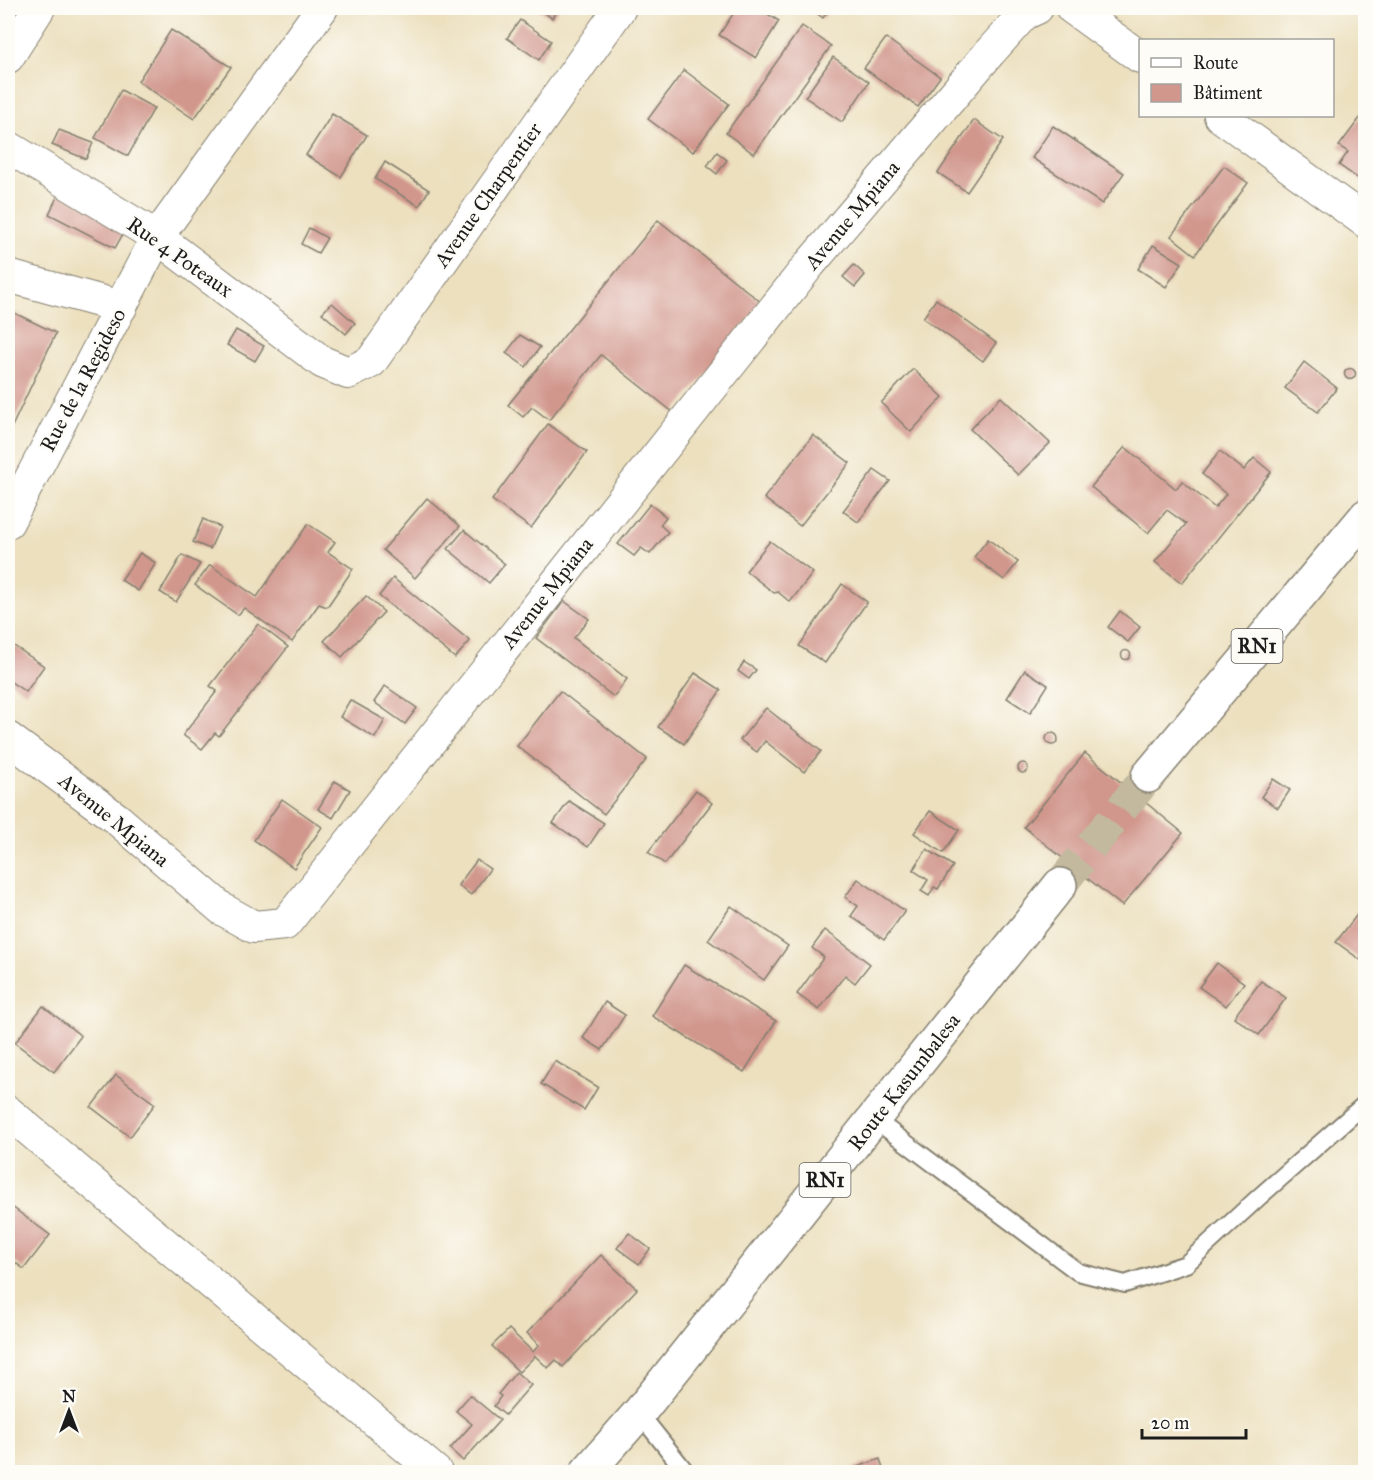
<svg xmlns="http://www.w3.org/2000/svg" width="1373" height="1480" viewBox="0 0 1373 1480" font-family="'IM FELL Great Primer',serif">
	<rect width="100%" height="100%" fill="#fdfcf7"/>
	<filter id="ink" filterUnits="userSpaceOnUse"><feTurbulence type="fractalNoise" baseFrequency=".0167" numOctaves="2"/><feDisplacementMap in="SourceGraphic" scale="12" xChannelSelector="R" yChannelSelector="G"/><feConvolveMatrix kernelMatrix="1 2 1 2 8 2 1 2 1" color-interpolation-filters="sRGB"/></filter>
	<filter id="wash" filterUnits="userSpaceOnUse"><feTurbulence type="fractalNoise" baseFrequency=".008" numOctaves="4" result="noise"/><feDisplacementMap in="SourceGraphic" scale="24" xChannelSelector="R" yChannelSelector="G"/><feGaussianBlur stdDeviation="1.35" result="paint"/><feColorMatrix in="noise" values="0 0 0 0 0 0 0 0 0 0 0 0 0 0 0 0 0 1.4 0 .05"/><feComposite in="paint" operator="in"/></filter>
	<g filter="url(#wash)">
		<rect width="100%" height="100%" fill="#ece0bf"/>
		<g id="blocks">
			<!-- building -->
			<g fill="#d1978d">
				<path d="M536,8H559L552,18Z"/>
				<path d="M737,8H758L779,21L756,58L719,35Z"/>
				<path d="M809,8H830L823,18Z"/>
				<path d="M520,20L551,41L539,60L507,38Z"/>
				<path d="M802,26L831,46L754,154L726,133Z"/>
				<path d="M171,30L231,67L194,119L138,81Z"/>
				<path d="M886,38L940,77L918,107L864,68Z"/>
				<path d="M833,57L869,82L842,122L805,97Z"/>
				<path d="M684,70L729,104L693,152L648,119Z"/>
				<path d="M121,90L154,108L128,156L95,138Z"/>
				<path d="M1366,110V184L1339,165L1348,152L1339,146Z"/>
				<path d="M332,114L367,135L341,177L306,155Z"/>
				<path d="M974,120L1003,140L967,192L938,173Z"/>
				<path d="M1053,126L1124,173L1102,204L1032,158Z"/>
				<path d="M59,130L93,143L86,159L52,145Z"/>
				<path d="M717,152L727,160L717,174L707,166Z"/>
				<path d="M385,162L429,190L419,206L375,179Z"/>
				<path d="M1224,166L1248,183L1195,255L1171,236Z"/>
				<path d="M59,193L127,227L115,248L49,214Z"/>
				<path d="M658,220L762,303L674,413L601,355L549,420L532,407L523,417L508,405Z"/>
				<path d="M309,228L327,238L318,253L301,244Z"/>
				<path d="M1153,245L1182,263L1166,287L1138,269Z"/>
				<path d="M854,265L865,275L855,287L843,277Z"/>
				<path d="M936,299L996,343L983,361L923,318Z"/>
				<path d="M332,303L355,323L346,334L322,313Z"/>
				<path d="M8,310L56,333L8,435Z"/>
				<path d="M236,330L264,346L255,361L227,345Z"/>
				<path d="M520,335L540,347L526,367L506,353Z"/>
				<path d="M1304,362L1337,388L1318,412L1285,388Z"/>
				<circle cx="1350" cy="374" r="5.5"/>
				<path d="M913,369L943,397L911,432L881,403Z"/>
				<path d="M1001,397L1050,443L1018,475L970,429Z"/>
				<path d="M548,424L587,452L531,528L492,500Z"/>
				<path d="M813,435L850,463L800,526L764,498Z"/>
				<path d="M1125,447L1176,489L1182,481L1215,508L1226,494L1202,474L1220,451L1244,470L1254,458L1271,472L1182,583L1155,562L1186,524L1167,510L1148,533L1091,487Z"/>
				<path d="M874,470L890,481L858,522L843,511Z"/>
				<path d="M427,498L460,526L415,578L383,550Z"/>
				<path d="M650,504L666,517L660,525L668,532L650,554L641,548L634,556L618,544Z"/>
				<path d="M203,519L220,527L210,549L193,542Z"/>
				<path d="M308,524L335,542L328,552L353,569L327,607L319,604L292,642L244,608L238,615L195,585L210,565L257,597Z"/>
				<path d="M464,530L505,564L489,583L448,549Z"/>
				<path d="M988,539L1018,562L1004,580L974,557Z"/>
				<path d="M770,541L813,573L790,602L778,592L774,593L746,571Z"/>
				<path d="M140,553L156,563L138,591L121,580Z"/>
				<path d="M182,555L200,564L176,602L160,592Z"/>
				<path d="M393,578L470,641L455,658L379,596Z"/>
				<path d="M842,584L867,602L825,663L799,646Z"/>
				<path d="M366,596L384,612L342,657L324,641Z"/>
				<path d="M564,601L589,619L574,638L627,679L614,697L536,638Z"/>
				<path d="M1120,611L1140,627L1128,642L1108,627Z"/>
				<path d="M258,624L288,647L219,736L215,733L202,749L183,735L217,691L210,686Z"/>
				<path d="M8,642L44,666L26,692L8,680Z"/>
				<circle cx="1126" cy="655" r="4.5"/>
				<path d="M744,662L756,670L749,679L738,671Z"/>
				<path d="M1025,670L1048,685L1030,713L1007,698Z"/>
				<path d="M695,673L721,690L684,744L658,727Z"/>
				<path d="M385,686L417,708L405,724L374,702Z"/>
				<path d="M560,691L647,759L604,814L517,746Z"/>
				<path d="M350,700L385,720L375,738L340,717Z"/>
				<path d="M766,708L821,751L804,772L765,741L757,752L740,740Z"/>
				<circle cx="1052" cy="739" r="6"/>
				<path d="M1085,753L1183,833L1122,906L1024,827Z"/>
				<circle cx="1023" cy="768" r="5"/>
				<path d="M1273,779L1290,790L1278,808L1261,797Z"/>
				<path d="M335,781L350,790L333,818L318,809Z"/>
				<path d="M696,790L712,803L665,864L648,852Z"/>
				<path d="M282,799L322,827L294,868L254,840Z"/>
				<path d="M569,801L604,823L588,847L553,823Z"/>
				<path d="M930,811L959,830L943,853L914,833Z"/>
				<path d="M927,849L953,866L938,889L934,887L929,896L921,891L928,880L913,870Z"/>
				<path d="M477,860L490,869L471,895L458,885Z"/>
				<path d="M858,879L905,911L884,940L851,916L858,906L845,897Z"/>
				<path d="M1366,903V957L1362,961L1336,942Z"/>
				<path d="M731,906L788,946L764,980L708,940Z"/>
				<path d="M825,930L870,964L855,983L845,975L819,1010L797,994L824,957L812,948Z"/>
				<path d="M1217,963L1244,983L1226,1006L1199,987Z"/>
				<path d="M684,965L776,1021L744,1072L652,1016Z"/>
				<path d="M1261,981L1286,998L1259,1035L1234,1017Z"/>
				<path d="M605,1002L625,1015L602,1050L583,1038Z"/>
				<path d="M43,1006L81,1036L54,1072L15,1043Z"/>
				<path d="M555,1061L598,1087L584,1110L541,1084Z"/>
				<path d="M116,1075L155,1104L130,1137L91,1107Z"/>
				<path d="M12,1207L50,1235L24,1269L8,1257V1213Z"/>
				<path d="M629,1233L650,1249L639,1264L617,1248Z"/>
				<path d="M601,1255L637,1289L563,1367L556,1360L548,1368L535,1356L519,1372L492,1346L509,1329L533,1352L539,1345L527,1333Z"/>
				<path d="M516,1372L531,1385L505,1415L494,1406L501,1396L498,1394Z"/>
				<path d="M470,1395L500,1420L463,1461L450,1449L472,1424L456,1411Z"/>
				<path d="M880,1459L884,1472H843Z"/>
			</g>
		</g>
	</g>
	<g filter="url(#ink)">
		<use href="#blocks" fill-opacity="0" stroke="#847e6e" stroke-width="1.5"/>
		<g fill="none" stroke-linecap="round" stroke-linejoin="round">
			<!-- highway-tunnel -->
			<path stroke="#c2b99e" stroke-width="33" stroke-dasharray="33 16" stroke-linecap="butt" d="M1060,885L1148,776"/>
			<defs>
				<g id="lane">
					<path d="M874,1119L1078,1272L1125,1284L1186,1264L1259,1197L1366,1103"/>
					<path d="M639,1413L686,1472"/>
				</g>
				<g id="street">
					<path d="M1072,8L1140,57"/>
					<path d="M8,57L39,8"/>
					<path d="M1220,116L1366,222"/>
					<path d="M8,147L157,237L322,362L348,373L371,362L620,8"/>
					<path d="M8,276L121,307"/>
					<path d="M8,522L157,237L322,8"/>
					<path d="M8,738L117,819L222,909L254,927L285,924L809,265L990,52L1024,14L1037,8"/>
					<path d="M8,1112L436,1472"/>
				</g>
				<g id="highway">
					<path d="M1148,776L1366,516"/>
					<path d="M587,1472L639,1413L1060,885"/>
				</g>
			</defs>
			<!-- lane casing -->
			<use href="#lane" stroke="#847e6e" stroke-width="20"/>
			<!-- street casing -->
			<use href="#street" stroke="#847e6e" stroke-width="34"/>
			<!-- highway casing -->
			<use href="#highway" stroke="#847e6e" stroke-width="36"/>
			<!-- lane -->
			<use href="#lane" stroke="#fff" stroke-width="16"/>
			<!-- street -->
			<use href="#street" stroke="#fff" stroke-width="32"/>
			<!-- highway -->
			<use href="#highway" stroke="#fff" stroke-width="33"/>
		</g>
	</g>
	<g text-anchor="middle" stroke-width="4.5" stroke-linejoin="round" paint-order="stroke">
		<!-- shield labels -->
		<g fill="#fdfcf7" stroke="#605f5e" stroke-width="1.5">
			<rect x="1231.5" y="629" width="51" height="34" rx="4.5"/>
			<rect x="799.5" y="1163" width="51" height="34" rx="4.5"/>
		</g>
		<g font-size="20" font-weight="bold" fill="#1c1c1c">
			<text x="1257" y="653">RN1</text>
			<text x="825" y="1187">RN1</text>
		</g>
		<!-- street labels -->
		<g font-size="21" fill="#1c1c1c" stroke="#fdfcf7">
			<text transform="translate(488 195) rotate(-55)" y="7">Avenue Charpentier</text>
			<text transform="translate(852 215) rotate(-50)" y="7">Avenue Mpiana</text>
			<text transform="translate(180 257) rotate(35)" y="7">Rue 4 Poteaux</text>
			<text transform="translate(83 380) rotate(-62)" y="7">Rue de la Regideso</text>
			<text transform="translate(547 593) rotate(-52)" y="7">Avenue Mpiana</text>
			<text transform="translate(114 820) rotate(39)" y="7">Avenue Mpiana</text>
			<text transform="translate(904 1082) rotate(-52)" y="7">Route Kasumbalesa</text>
		</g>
	</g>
	<!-- margin -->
	<rect width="1373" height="1480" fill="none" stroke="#fdfcf7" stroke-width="30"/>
	<!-- legend -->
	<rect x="1139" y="39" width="195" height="78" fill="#fdfcf7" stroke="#a3a29f" stroke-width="1.5"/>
	<rect x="1151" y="58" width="30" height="9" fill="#ffffff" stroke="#a3a29f" stroke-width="1.5"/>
	<text x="1193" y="69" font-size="18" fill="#1c1c1c">Route</text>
	<rect x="1151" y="84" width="30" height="18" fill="#d1978d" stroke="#a3a29f" stroke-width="1.5"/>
	<text x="1193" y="99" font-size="18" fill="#1c1c1c">Bâtiment</text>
	<!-- north arrow -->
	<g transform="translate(69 1411)" stroke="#fdfcf7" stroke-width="4.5" paint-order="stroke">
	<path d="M0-4.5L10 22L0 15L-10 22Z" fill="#1c1c1c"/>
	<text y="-9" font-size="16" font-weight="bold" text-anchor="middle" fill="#1c1c1c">N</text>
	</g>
	<!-- scale -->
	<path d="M1142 1429v9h104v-9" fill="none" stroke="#1c1c1c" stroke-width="3"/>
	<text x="1151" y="1429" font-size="18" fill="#1c1c1c" stroke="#fdfcf7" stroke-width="4.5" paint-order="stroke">20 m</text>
</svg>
